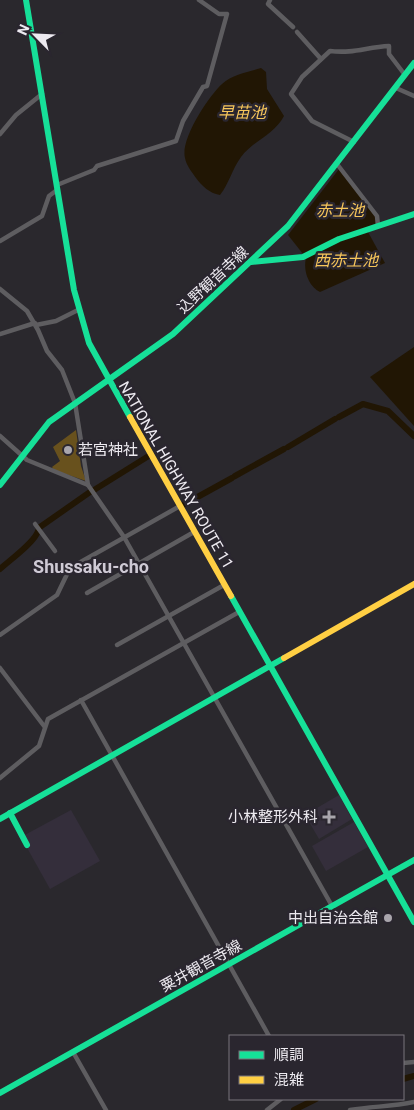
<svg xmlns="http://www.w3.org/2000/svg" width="414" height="1110" viewBox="0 0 414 1110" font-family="Roboto,'Noto Sans JP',sans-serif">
	<rect width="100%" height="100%" fill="#2a282d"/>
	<!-- built -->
	<g fill="#342e3b">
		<path d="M339,795L352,819L319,839L305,815Z"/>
		<path d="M71,810L100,861L50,889L21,837Z"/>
		<path d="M354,822L368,847L326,871L312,846Z"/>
	</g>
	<!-- forest -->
	<path fill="#68511d" d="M76,430L81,466L86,481L54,470L52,467L60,461L53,447Z"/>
	<!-- water -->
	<g fill="#211604">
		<path d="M261,68L266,72L267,89L284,116C274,135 254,140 241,157C232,169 229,184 220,195C209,193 202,186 196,178C192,172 186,165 185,158C180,139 209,96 222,84C233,74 248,72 261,68Z"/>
		<path d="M339,169L376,216L377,223L303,254L288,235Z"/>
		<path d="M368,232L385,263L320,292C308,286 303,270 306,258L342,240Z"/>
		<path d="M414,347V426L370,377Z"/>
	</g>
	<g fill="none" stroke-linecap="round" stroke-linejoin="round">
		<!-- river -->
		<g stroke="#211604" stroke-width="6">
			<path d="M339,417L363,404L388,411L414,436"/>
			<path d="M288,447L335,419"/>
			<path d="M235,476L284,449"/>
			<path d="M94,490L147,457"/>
			<path d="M183,505L232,478"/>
			<path d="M40,527L90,492"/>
			<path d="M0,569C10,560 35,542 38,531"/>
			<path d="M403,1079L414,1076"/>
			<path d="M294,1110L316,1099"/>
		</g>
		<!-- street -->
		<g stroke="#5e5d60" stroke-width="4.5">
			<path d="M270,0L268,4L293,27"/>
			<path d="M297,32L321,59"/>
			<path d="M396,88L414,96"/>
			<path d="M0,134L16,115L42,94"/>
			<path d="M354,142L312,121L291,94L302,77L330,51C353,54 367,47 389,46V54L405,75"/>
			<path d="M337,164L377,216L378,226"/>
			<path d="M57,185L94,170L97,166L176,141L183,121L203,87L207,86L227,14H219L199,0"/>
			<path d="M0,241L42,216L49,196L57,190"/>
			<path d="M0,289L27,311L38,330L47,351L62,370L75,403L88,485L124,537L332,906"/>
			<path d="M36,325L56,321L78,310"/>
			<path d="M0,334L35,323"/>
			<path d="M0,436L27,460L88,485"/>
			<path d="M35,524L55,551"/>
			<path d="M87,593L194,532"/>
			<path d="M0,635L57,595L70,568L180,506"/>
			<path d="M117,645L224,585"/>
			<path d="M0,668L44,726"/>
			<path d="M81,700L269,1036"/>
			<path d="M0,778L39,746L48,719L239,612"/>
			<path d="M73,1052L106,1110"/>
			<path d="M403,1063L414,1062"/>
			<path d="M267,1110L281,1099"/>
			<path d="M350,1110C372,1106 392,1107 414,1102"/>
		</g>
		<!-- fast -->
		<g stroke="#16e098" stroke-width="6">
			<path d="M26,0L74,290L89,343L130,417"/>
			<path d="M251,262L303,257L339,239L414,214"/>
			<path d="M0,485L49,422L173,334L288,226L414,63"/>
			<path d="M231,596L414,922"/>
			<path d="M10,813L27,845"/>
			<path d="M0,819L284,658"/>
			<path d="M0,1093L414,860"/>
		</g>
		<!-- slow -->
		<g stroke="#ffcf43" stroke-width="6">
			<path d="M130,417L231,596"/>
			<path d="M284,658L414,584"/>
		</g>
	</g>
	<!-- markers -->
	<g fill="#a9a6ac" stroke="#2a262f" stroke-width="2">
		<circle cx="68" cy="450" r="5"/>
		<path d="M326.5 809.5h5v5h5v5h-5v5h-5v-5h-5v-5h5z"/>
		<circle cx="388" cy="918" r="5"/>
	</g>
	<g text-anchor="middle" stroke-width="5" stroke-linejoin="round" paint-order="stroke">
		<!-- street labels -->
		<g font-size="15" fill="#edeaf0" stroke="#2a262f">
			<text transform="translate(213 280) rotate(-43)" y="5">込野観音寺線</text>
			<text transform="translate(176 475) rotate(60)" y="5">NATIONAL HIGHWAY ROUTE 11</text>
			<text transform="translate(201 966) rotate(-29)" y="5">粟井観音寺線</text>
		</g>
		<!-- poi labels -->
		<g font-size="15" fill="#edeaf0" stroke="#2a262f" text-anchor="end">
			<text x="78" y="455" text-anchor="start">若宮神社</text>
			<text x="318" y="822">小林整形外科</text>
			<text x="378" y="923">中出自治会館</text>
		</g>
		<!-- water labels -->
		<g font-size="16" font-style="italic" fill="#f7c65b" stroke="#2a262f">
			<text x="242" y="118">早苗池</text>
			<text x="340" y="216">赤土池</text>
			<text x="346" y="266">西赤土池</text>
		</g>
		<!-- quarter labels -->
		<g font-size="18" font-weight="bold" fill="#cfcad5" stroke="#2a262f">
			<text x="91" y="573">Shussaku-cho</text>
		</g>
	</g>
	<!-- legend -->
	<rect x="229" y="1035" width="175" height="65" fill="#2a262f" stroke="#78747c"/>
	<rect x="239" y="1051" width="25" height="8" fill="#16e098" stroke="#78747c"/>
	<text x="274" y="1060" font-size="15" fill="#edeaf0">順調</text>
	<rect x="239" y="1076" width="25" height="8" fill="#ffcf43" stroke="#78747c"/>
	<text x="274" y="1085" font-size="15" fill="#edeaf0">混雑</text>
	<!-- north arrow -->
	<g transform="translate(35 35) rotate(294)" stroke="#2a262f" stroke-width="4" paint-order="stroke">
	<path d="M0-4L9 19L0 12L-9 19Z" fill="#edeaf0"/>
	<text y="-8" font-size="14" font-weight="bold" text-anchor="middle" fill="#edeaf0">N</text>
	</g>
</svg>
